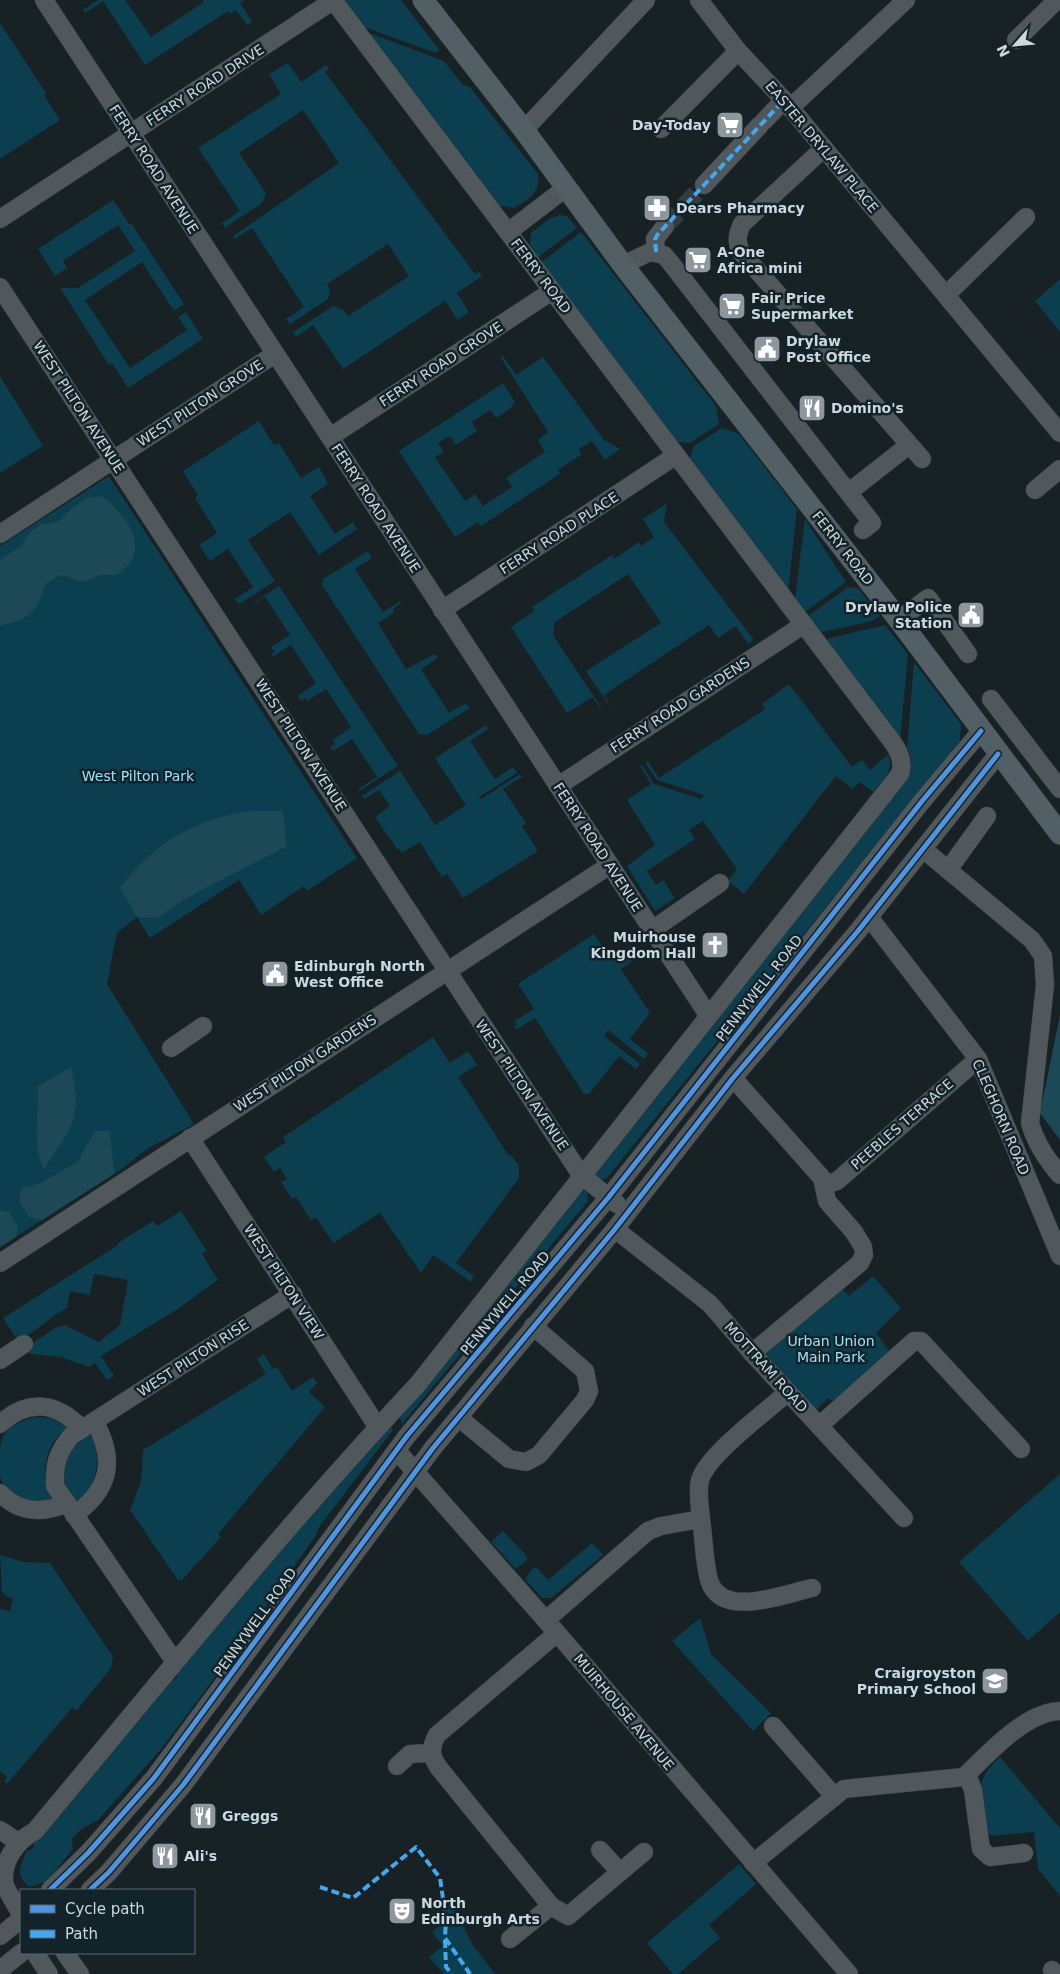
<svg xmlns="http://www.w3.org/2000/svg" width="1060" height="1974" viewBox="0 0 1060 1974" font-family="'DejaVu Sans',sans-serif">
	<rect width="100%" height="100%" fill="#182124"/>
	<!-- green -->
	<g fill="#0b3e4e">
		<path d="M98,0H125L151,37L204,2L203,0H244L240,3L252,22L247,25L236,10L230,14L228,11L145,65L103,1L85,13L83,10Z"/>
		<path d="M340,0H401L440,51L435,53L359,25Z"/>
		<path d="M0,23L46,93L44,95L60,120L0,159Z"/>
		<path d="M364,31L444,61L463,85L470,87L538,174C541,193 528,199 514,208L495,205Z"/>
		<path d="M288,63L301,82L326,65L329,69L325,72L475,274L480,272L482,276L457,293L469,312L458,320L445,301L343,369L313,325L296,337L293,332L333,306L344,310L348,316L409,276L388,244L327,284L330,290L328,299L290,324L286,319L304,307L252,228L235,239L233,236L339,163L303,110L239,153L266,193L262,203L225,228L222,223L240,211L198,148L281,94L269,74Z"/>
		<path d="M113,200L129,224L131,223L184,304L174,311L142,262L85,300L130,368L187,330L178,317L186,312L203,339L128,388L112,363L109,365L60,288H78L135,251L118,225L63,261L67,268L55,276L38,249Z"/>
		<path d="M560,215L567,216L577,228L538,257L530,244L531,233L549,219Z"/>
		<path d="M581,232L716,406L719,424L690,443L673,442L539,264Z"/>
		<path d="M1060,279V332L1035,301Z"/>
		<path d="M503,356L516,375L543,357L604,440L620,449L605,460L592,441L579,449L582,454L558,470L560,474L481,526L478,522L455,537L399,451L503,383L515,402L511,408L496,418L490,410L472,422L477,431L456,445L450,436L438,443L444,452L435,457L465,501L475,494L483,506L512,487L506,478L545,452L538,440L548,432L501,358Z"/>
		<path d="M0,376L43,446L0,473Z"/>
		<path d="M259,421L274,445L279,443L301,478L319,467L328,484L310,496L335,534L353,522L357,529L319,555L290,512L248,540L275,581L239,604L235,599L253,587L228,549L210,561L199,545L217,533L195,498L198,495L183,471Z"/>
		<path d="M722,428L739,434L797,509L788,593L689,462L694,446Z"/>
		<path d="M109,476L357,858L307,891L304,886L261,915L239,880L150,938L137,917L117,933L107,984L194,1124L147,1149L123,1168L0,1247V546Z"/>
		<path d="M667,503L664,522L754,640L748,644L736,626L718,638L709,625L604,695L614,713L586,671L661,623L628,574L555,622L553,635L607,716L592,697L567,713L511,627L534,611L532,607L612,555L614,559L639,542L641,546L654,537L643,519Z"/>
		<path d="M805,519L846,582L805,612L795,599Z"/>
		<path d="M368,551L372,558L355,569L383,612L400,601L401,603L393,609L394,613L378,623L406,669L435,654L438,658L421,669L449,713L466,703L470,708L427,735L419,734L322,585L323,579Z"/>
		<path d="M279,586L398,766L359,791L358,789L377,777L352,739L333,751L330,747L335,744L333,740L351,727L326,689L307,701L305,698L301,701L298,696L316,683L291,645L272,657L271,655L274,652L271,647L290,635L265,597L246,608Z"/>
		<path d="M848,587L858,588L870,603L863,609L867,614L875,609L880,616L872,621L818,633L807,617Z"/>
		<path d="M885,625L908,654L900,741L822,640Z"/>
		<path d="M914,662L961,724L960,741L606,1179H600L595,1175L594,1169L906,777C912,766 913,759 907,748Z"/>
		<path d="M789,684L852,767L862,760L870,770L888,755C896,770 881,781 873,792L859,782L853,789L836,776L744,894L728,881L737,869L703,821L689,830L695,839L647,871L656,885L663,880L675,898L655,911L627,866L655,845L627,800L651,784L640,766L642,765L654,784L701,799L704,795L657,780L645,763L648,761L659,778L765,709L762,704Z"/>
		<path d="M486,725L488,729L470,741L495,779L513,767L517,773L479,797L481,799L520,774L522,777L503,789L526,823L522,826L538,851L463,898L447,874L442,877L420,842L402,853L400,849L398,850L375,817L390,806L379,790L364,799L362,796L400,771L435,825L466,805L435,758Z"/>
		<path d="M594,934L611,959L629,947L632,951L635,949L640,956L621,969L650,1013L630,1039L648,1053L644,1059L608,1030L604,1036L640,1064L636,1069L619,1056L589,1094H584L535,1018L516,1030L514,1027L517,1025L515,1021L534,1009L518,984Z"/>
		<path d="M433,1037L450,1063L468,1051L477,1065L458,1077L509,1156L511,1155L519,1166V1178L456,1263L474,1276L471,1282L433,1255L421,1273L380,1213L333,1243L316,1217L311,1220L296,1197L292,1199L281,1182L287,1179L280,1168L274,1172L264,1157L286,1142L283,1137Z"/>
		<path d="M582,1190L587,1191L588,1201L402,1424L399,1416Z"/>
		<path d="M181,1211L207,1251L202,1254L218,1280L176,1310L101,1356L114,1376L107,1380L95,1363L89,1367L61,1357L30,1354L26,1348L55,1328L65,1325L99,1342L120,1325L128,1280L94,1274L90,1295L70,1291L67,1308L55,1315L19,1342L3,1318L118,1245V1243L153,1221L157,1226Z"/>
		<path d="M873,1276L901,1308L876,1333L890,1352L833,1401L828,1398L816,1410L765,1352L841,1288L849,1296Z"/>
		<path d="M264,1354L273,1369L277,1367L292,1391L313,1377L317,1383L309,1392L325,1407L218,1534L221,1537L182,1580H178L130,1510L141,1482L143,1450L266,1374L257,1359Z"/>
		<path d="M35,1417L51,1418L68,1427C45,1442 38,1478 53,1499C35,1505 5,1498 0,1476C0,1470 0,1463 0,1457C0,1447 0,1438 7,1431C15,1423 24,1420 35,1417Z"/>
		<path d="M389,1425L393,1430L319,1527L316,1535L245,1637L162,1748L98,1820L81,1829L72,1839L73,1849L46,1882L29,1887C15,1874 20,1868 26,1852L34,1848L33,1842L169,1681L177,1678V1673L223,1613Z"/>
		<path d="M90,1435C103,1458 98,1486 76,1501C72,1496 67,1490 65,1484C55,1464 74,1444 90,1435Z"/>
		<path d="M1060,1474V1612L1028,1641L959,1562Z"/>
		<path d="M503,1531L526,1555L527,1560L516,1569L491,1542Z"/>
		<path d="M592,1543L603,1555L551,1598H542L525,1579L533,1568H537L548,1580Z"/>
		<path d="M0,1555L23,1562L50,1563L113,1657L111,1668L77,1710L72,1708L7,1784L4,1782L7,1777L0,1771V1609L10,1611L13,1598L6,1596L2,1592Z"/>
		<path d="M700,1618L711,1654L771,1713L753,1731L672,1641Z"/>
		<path d="M1000,1757L1060,1828V1896L1038,1869L1034,1832L992,1836L986,1831C982,1796 971,1783 1000,1757Z"/>
		<path d="M739,1864L756,1884L709,1925L720,1938L678,1974H673L647,1943Z"/>
		<path d="M450,1897L472,1944L495,1974H444L429,1957L443,1946L432,1932L443,1923L441,1905Z"/>
	</g>
	<!-- forest -->
	<g fill="#1d4856">
		<path d="M102,496C119,509 143,535 133,558C131,564 122,570 117,575H100L84,582L61,575L46,583C36,614 31,618 0,626V560L22,545L27,535L40,525L58,522L73,507L88,498Z"/>
		<path d="M253,811H283L287,846L185,899L158,918L137,917L120,888C152,844 199,816 253,811Z"/>
		<path d="M1060,1015V1140L1040,1113Z"/>
		<path d="M71,1067C83,1117 72,1128 44,1169C31,1147 40,1111 38,1086Z"/>
		<path d="M95,1131H110L114,1174L42,1220L29,1217L19,1201L22,1188L41,1183L77,1162Z"/>
		<path d="M0,1210L9,1212L18,1226L16,1237L0,1247Z"/>
	</g>
	<g fill="none" stroke-linecap="round" stroke-linejoin="round">
		<!-- minor-tunnel -->
		<path stroke="#333c40" stroke-width="18" stroke-dasharray="18 9" stroke-linecap="butt" d="M665,226L704,185"/>
		<defs>
			<g id="minor">
				<path d="M44,0L708,1015"/>
				<path d="M699,0L738,51L784,100L1060,433"/>
				<path d="M1016,40L1057,0"/>
				<path d="M790,108L906,0"/>
				<path d="M764,121L784,100"/>
				<path d="M661,129L738,51"/>
				<path d="M524,130L646,0"/>
				<path d="M824,148L742,224C737,235 736,242 741,252L922,459"/>
				<path d="M704,185L760,125"/>
				<path d="M0,219L334,0"/>
				<path d="M508,232L567,187"/>
				<path d="M656,252L655,239L665,226"/>
				<path d="M623,265L650,252L664,255L670,262L872,523L863,530"/>
				<path d="M0,287L581,1175L617,1204"/>
				<path d="M946,295L1026,217"/>
				<path d="M330,437L552,291"/>
				<path d="M1035,490L1060,469"/>
				<path d="M849,492L909,445"/>
				<path d="M0,534L275,354"/>
				<path d="M442,610L675,456"/>
				<path d="M899,620L928,598L968,654"/>
				<path d="M991,699L1060,789"/>
				<path d="M558,786L803,625"/>
				<path d="M923,849L1032,940L1043,956L1045,985L1030,1123C1036,1144 1046,1159 1060,1175"/>
				<path d="M948,870L987,816"/>
				<path d="M869,917L978,1059L1060,1256"/>
				<path d="M652,930L720,883"/>
				<path d="M171,1048L203,1026"/>
				<path d="M733,1078L822,1178L827,1201L854,1232L863,1247L864,1255L860,1263L752,1353"/>
				<path d="M190,1138L377,1426"/>
				<path d="M825,1185L837,1181L978,1059"/>
				<path d="M615,1229L710,1304L752,1353L904,1518"/>
				<path d="M0,1263L610,865"/>
				<path d="M0,1360L24,1344"/>
				<path d="M458,1417L509,1459L526,1462L539,1455L585,1400L589,1391L585,1371L533,1326"/>
				<path d="M0,1424C28,1398 57,1402 82,1429"/>
				<path d="M819,1426L914,1341H921L1021,1449"/>
				<path d="M397,1451L557,1633L849,1974"/>
				<path d="M0,1493C19,1513 43,1514 67,1503"/>
				<path d="M74,1515C111,1489 116,1459 94,1421"/>
				<path d="M701,1519C704,1539 704,1561 709,1580C721,1620 784,1594 812,1588"/>
				<path d="M546,1620L648,1531L661,1526L701,1519C700,1507 697,1493 700,1480C707,1455 767,1411 788,1392"/>
				<path d="M175,1662L55,1486C54,1465 57,1453 71,1436L293,1294"/>
				<path d="M773,1726L834,1796"/>
				<path d="M397,1766L410,1754L431,1753"/>
				<path d="M964,1777C988,1754 1025,1712 1060,1711"/>
				<path d="M0,1830L18,1842"/>
				<path d="M600,1850L620,1872"/>
				<path d="M753,1863L844,1789L964,1777L970,1782L973,1790L981,1849L990,1857L1024,1853"/>
				<path d="M50,1890L88,1853L154,1778L407,1436L608,1198L923,800L981,731"/>
				<path d="M90,1890L109,1872L183,1785L433,1448L615,1229L733,1078L858,931L998,754"/>
				<path d="M551,1906L568,1916L644,1852"/>
				<path d="M21,1914C16,1905 9,1895 5,1886C0,1863 16,1841 35,1831C161,1680 284,1527 418,1384L900,774C906,755 892,742 881,727L333,0"/>
				<path d="M0,1936L21,1919"/>
				<path d="M510,1939L551,1906L439,1768C430,1755 430,1748 437,1735L557,1633"/>
				<path d="M35,1953L49,1974"/>
				<path d="M65,1953L80,1974"/>
				<path d="M0,1970L21,1953"/>
				<path d="M1052,1970L1055,1974"/>
			</g>
			<path id="major" d="M423,0L524,130L623,265L899,620L1060,834"/>
		</defs>
		<!-- minor casing -->
		<use href="#minor" stroke="#343b3e" stroke-width="19"/>
		<!-- major casing -->
		<use href="#major" stroke="#343b3e" stroke-width="22"/>
		<!-- minor -->
		<use href="#minor" stroke="#50585b" stroke-width="18"/>
		<!-- major -->
		<use href="#major" stroke="#526065" stroke-width="21"/>
		<!-- quiet -->
		<g stroke="#3fa9f5" stroke-width="4" stroke-dasharray="8 4" stroke-linecap="butt">
			<path d="M656,252L655,239L658,234L784,100"/>
			<path d="M320,1887L353,1898L416,1847L440,1878L446,1919L445,1938L470,1974"/>
			<path d="M445,1940L446,1967L452,1974"/>
		</g>
		<defs>
			<g id="cycleway">
				<path d="M50,1890L88,1853L154,1778L407,1436L608,1198L923,800L981,731"/>
				<path d="M90,1890L109,1872L183,1785L433,1448L615,1229L733,1078L858,931L998,754"/>
			</g>
		</defs>
		<!-- cycleway casing -->
		<use href="#cycleway" stroke="#12232a" stroke-width="8"/>
		<!-- cycleway -->
		<use href="#cycleway" stroke="#4d94e3" stroke-width="5"/>
	</g>
	<!-- icons -->
	<defs>
		<symbol id="supermarket-square" viewBox="-11 -11 22 22"><rect x="-9" y="-9" width="18" height="18" rx="4" fill="#8e979c" stroke="#12232a"/><path d="M-6-5.5h2.5l.6 2H6L4.5 2H-2.5L-4.4-4H-6ZM-1.5 3.2a1.3 1.3 0 1 0 .1 0ZM3 3.2a1.3 1.3 0 1 0 .1 0Z" fill="#fff"/></symbol>
		<symbol id="pharmacy-square" viewBox="-11 -11 22 22"><rect x="-9" y="-9" width="18" height="18" rx="4" fill="#8e979c" stroke="#12232a"/><path d="M-2-6h4v4h4v4h-4v4h-4v-4h-4v-4h4Z" fill="#fff"/></symbol>
		<symbol id="civic-square" viewBox="-11 -11 22 22"><rect x="-9" y="-9" width="18" height="18" rx="4" fill="#8e979c" stroke="#12232a"/><path d="M-.6-6.5H3V-4.5H.6V-3L4-1V1h2V6H-6V1h2V-1L-.6-3ZM-1.2 2.5V6h2.4V2.5Z" fill="#fff"/></symbol>
		<symbol id="restaurant-square" viewBox="-11 -11 22 22"><rect x="-9" y="-9" width="18" height="18" rx="4" fill="#8e979c" stroke="#12232a"/><path d="M-5-6h1v4h1v-4h1v4h1v-4h1v5L-1.5 .5V6h-2V.5L-5-1ZM5-6V6H3V1.5H1.5Q1.5-4 5-6Z" fill="#fff"/></symbol>
		<symbol id="church-square" viewBox="-11 -11 22 22"><rect x="-9" y="-9" width="18" height="18" rx="4" fill="#8e979c" stroke="#12232a"/><path d="M-1.2-6h2.4v3.5h3.3v2.4h-3.3V6h-2.4V-.1h-3.3v-2.4h3.3Z" fill="#fff"/></symbol>
		<symbol id="school-square" viewBox="-11 -11 22 22"><rect x="-9" y="-9" width="18" height="18" rx="4" fill="#8e979c" stroke="#12232a"/><path d="M0-5L7-2L0 1L-7-2ZM-4 1L0 2.5L4 1V4Q0 6-4 4Z" fill="#fff"/></symbol>
		<symbol id="theatre-square" viewBox="-11 -11 22 22"><rect x="-9" y="-9" width="18" height="18" rx="4" fill="#8e979c" stroke="#12232a"/><path d="M-5-5.5Q0-4 5-5.5V0Q5 5 0 6Q-5 5-5 0ZM-3.3-2.5H-1v1.5H-3.3ZM1-2.5H3.3v1.5H1ZM-2.8 1Q0 5.5 2.8 1Z" fill="#fff"/></symbol>
	</defs>
	<g fill-rule="evenodd">
		<use href="#supermarket-square" x="714" y="109" width="32" height="32"/>
		<use href="#pharmacy-square" x="641" y="192" width="32" height="32"/>
		<use href="#supermarket-square" x="682" y="244" width="32" height="32"/>
		<use href="#supermarket-square" x="716" y="290" width="32" height="32"/>
		<use href="#civic-square" x="751" y="333" width="32" height="32"/>
		<use href="#restaurant-square" x="796" y="392" width="32" height="32"/>
		<use href="#civic-square" x="955" y="599" width="32" height="32"/>
		<use href="#church-square" x="699" y="929" width="32" height="32"/>
		<use href="#civic-square" x="259" y="958" width="32" height="32"/>
		<use href="#school-square" x="979" y="1665" width="32" height="32"/>
		<use href="#restaurant-square" x="187" y="1800" width="32" height="32"/>
		<use href="#restaurant-square" x="149" y="1840" width="32" height="32"/>
		<use href="#theatre-square" x="386" y="1895" width="32" height="32"/>
	</g>
	<g text-anchor="middle" stroke-width="5" stroke-linejoin="round" paint-order="stroke">
		<!-- street labels -->
		<g font-size="14" fill="#cdd7dc" stroke="#12232a">
			<text transform="translate(205 85) rotate(-33)" y="5">FERRY ROAD DRIVE</text>
			<text transform="translate(822 147) rotate(50)" y="5">EASTER DRYLAW PLACE</text>
			<text transform="translate(154 169) rotate(57)" y="5">FERRY ROAD AVENUE</text>
			<text transform="translate(541 276) rotate(53)" y="5">FERRY ROAD</text>
			<text transform="translate(441 364) rotate(-33)" y="5">FERRY ROAD GROVE</text>
			<text transform="translate(200 403) rotate(-33)" y="5">WEST PILTON GROVE</text>
			<text transform="translate(79 407) rotate(57)" y="5">WEST PILTON AVENUE</text>
			<text transform="translate(376 508) rotate(57)" y="5">FERRY ROAD AVENUE</text>
			<text transform="translate(559 533) rotate(-33)" y="5">FERRY ROAD PLACE</text>
			<text transform="translate(843 548) rotate(52)" y="5">FERRY ROAD</text>
			<text transform="translate(680 705) rotate(-33)" y="5">FERRY ROAD GARDENS</text>
			<text transform="translate(301 745) rotate(57)" y="5">WEST PILTON AVENUE</text>
			<text transform="translate(598 847) rotate(57)" y="5">FERRY ROAD AVENUE</text>
			<text transform="translate(759 988) rotate(-52)" y="5">PENNYWELL ROAD</text>
			<text transform="translate(305 1063) rotate(-33)" y="5">WEST PILTON GARDENS</text>
			<text transform="translate(522 1085) rotate(56)" y="5">WEST PILTON AVENUE</text>
			<text transform="translate(1001 1117) rotate(67)" y="5">CLEGHORN ROAD</text>
			<text transform="translate(902 1124) rotate(-41)" y="5">PEEBLES TERRACE</text>
			<text transform="translate(284 1282) rotate(57)" y="5">WEST PILTON VIEW</text>
			<text transform="translate(505 1303) rotate(-50)" y="5">PENNYWELL ROAD</text>
			<text transform="translate(193 1358) rotate(-33)" y="5">WEST PILTON RISE</text>
			<text transform="translate(766 1367) rotate(48)" y="5">MOTTRAM ROAD</text>
			<text transform="translate(255 1622) rotate(-54)" y="5">PENNYWELL ROAD</text>
			<text transform="translate(624 1712) rotate(50)" y="5">MUIRHOUSE AVENUE</text>
		</g>
		<!-- poi labels -->
		<g font-size="14" font-weight="bold" fill="#cdd7dc" stroke="#12232a" text-anchor="start">
			<text x="711" y="130" text-anchor="end">Day-Today</text>
			<text x="676" y="213">Dears Pharmacy</text>
			<text x="717" y="257">A-One<tspan x="717" dy="16">Africa mini</tspan></text>
			<text x="751" y="303">Fair Price<tspan x="751" dy="16">Supermarket</tspan></text>
			<text x="786" y="346">Drylaw<tspan x="786" dy="16">Post Office</tspan></text>
			<text x="831" y="413">Domino's</text>
			<text x="952" y="612" text-anchor="end">Drylaw Police<tspan x="952" dy="16">Station</tspan></text>
			<text x="696" y="942" text-anchor="end">Muirhouse<tspan x="696" dy="16">Kingdom Hall</tspan></text>
			<text x="294" y="971">Edinburgh North<tspan x="294" dy="16">West Office</tspan></text>
			<text x="976" y="1678" text-anchor="end">Craigroyston<tspan x="976" dy="16">Primary School</tspan></text>
			<text x="222" y="1821">Greggs</text>
			<text x="184" y="1861">Ali's</text>
			<text x="421" y="1908">North<tspan x="421" dy="16">Edinburgh Arts</tspan></text>
		</g>
		<!-- park labels -->
		<g font-size="14" fill="#9de0fa" stroke="#12232a">
			<text x="138" y="781">West Pilton Park</text>
			<text x="831" y="1346">Urban Union<tspan x="831" dy="16">Main Park</tspan></text>
		</g>
	</g>
	<!-- legend -->
	<rect x="20" y="1889" width="175" height="65" fill="#12232a" stroke="#5d6b71"/>
	<rect x="30" y="1905" width="25" height="8" fill="#4d94e3" stroke="#5d6b71"/>
	<text x="65" y="1914" font-size="15" fill="#cdd7dc">Cycle path</text>
	<rect x="30" y="1930" width="25" height="8" fill="#3fa9f5" stroke="#5d6b71"/>
	<text x="65" y="1939" font-size="15" fill="#cdd7dc">Path</text>
	<!-- north arrow -->
	<g transform="translate(1015 45) rotate(243)" stroke="#12232a" stroke-width="4" paint-order="stroke">
	<path d="M0-4L9 19L0 12L-9 19Z" fill="#cdd7dc"/>
	<text y="-8" font-size="14" font-weight="bold" text-anchor="middle" fill="#cdd7dc">N</text>
	</g>
</svg>
